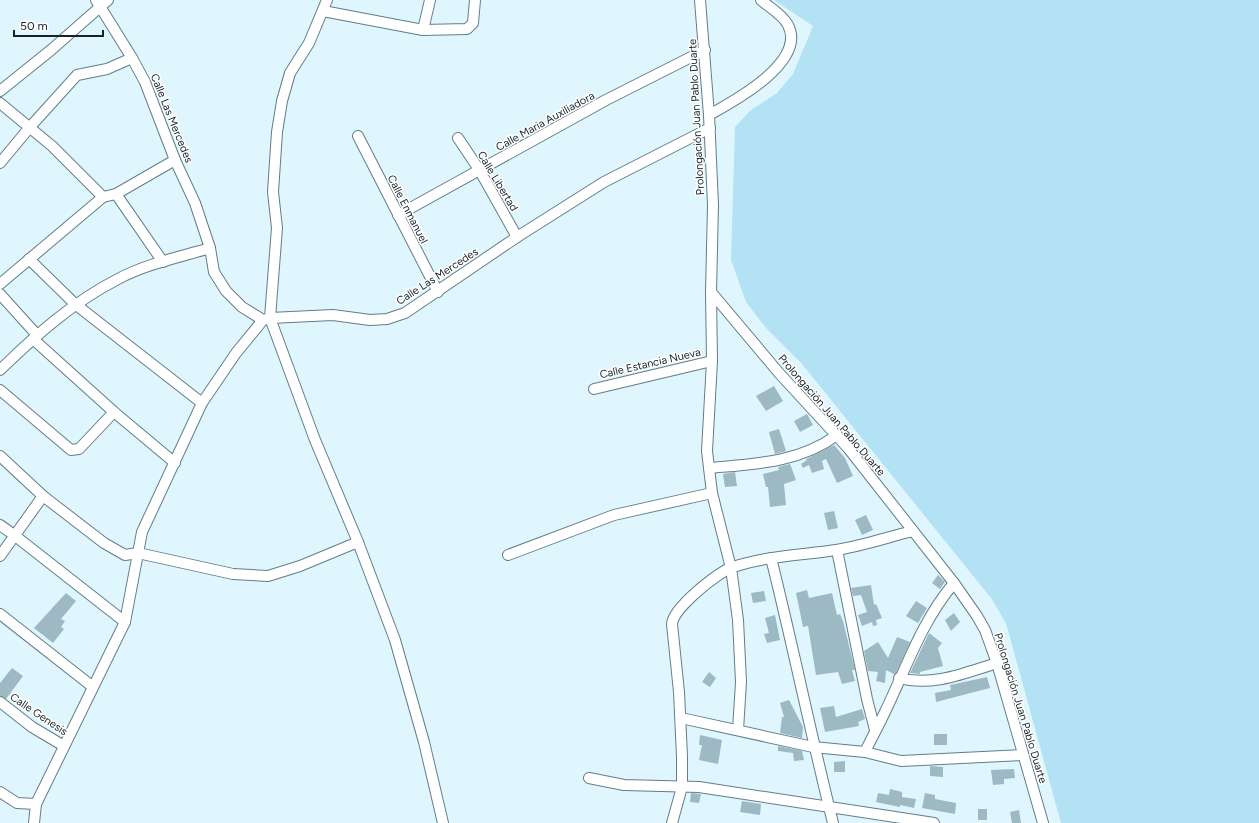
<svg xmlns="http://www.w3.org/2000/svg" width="1259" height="823" viewBox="0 0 1259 823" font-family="Figtree,sans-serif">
	<rect width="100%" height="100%" fill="#dff6ff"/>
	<!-- green -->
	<path fill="#b2e2f4" d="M774,0H1259V823H1061L1006,623L991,598L802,364L766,328L746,302L731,260L735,127L751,110L777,93L793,74L813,26Z"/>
	<!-- building -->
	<g fill="#9db9c3">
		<path d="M774,386L783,401L766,411L756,396Z"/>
		<path d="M807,414L813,425L800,432L794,421Z"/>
		<path d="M779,429L786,451L775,454L769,432Z"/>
		<path d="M834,445L845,458L853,476L837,483L826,459L822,461L824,469L812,473L809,465L803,468L801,464L807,460L806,459Z"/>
		<path d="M790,464L796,480L784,484L786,505L770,507L768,487H766L763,474L779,470L778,467Z"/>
		<path d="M735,472L737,486L725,487L723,474Z"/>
		<path d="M834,511L838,528L828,530L824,513Z"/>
		<path d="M866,515L873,530L862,535L855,520Z"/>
		<path d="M938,575L945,582L940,589L932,583Z"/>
		<path d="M871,585L874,605L876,604L882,618L876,620L877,625L873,626L872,622L862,626L858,615L867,612L861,595L853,596L851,588Z"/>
		<path d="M807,590L809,598L832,593L837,615L840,614L843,621L855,670H852L855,681L842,684L838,672L816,675L808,626L803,627L796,593Z"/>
		<path d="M764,591L766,601L753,603L751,593Z"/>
		<path d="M66,593L76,601L61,619L65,621L61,627L64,629L53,643L34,628Z"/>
		<path d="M916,601L927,608L918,623L906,616Z"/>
		<path d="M954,613L960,622L951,631L945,620Z"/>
		<path d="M775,615L780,640L767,643L764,634L769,633L765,618Z"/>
		<path d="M929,633L942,643L938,648L943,666L920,672V674L910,673Z"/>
		<path d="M897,637L910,642L896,673L894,674L886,670L885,683L876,681L878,672L868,671L864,651L878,642L888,658Z"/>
		<path d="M12,668L23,676L6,699L0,696V683Z"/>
		<path d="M709,672L716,678L710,687L702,682Z"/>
		<path d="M987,677L990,688L936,702L935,693L951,690L950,685Z"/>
		<path d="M789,700L803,727L802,738L780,733L782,717H784L780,703Z"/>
		<path d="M834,706L836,717L862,709L865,719L858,722L859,726L825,732L820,708Z"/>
		<rect x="934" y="734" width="13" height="11"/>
		<path d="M700,735L722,740L718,764L699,760L702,745H699Z"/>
		<path d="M778,746L802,751L804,760L794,761L793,753L778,751Z"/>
		<path d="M845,761V772H834V762Z"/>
		<path d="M930,766L943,767V777L930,776Z"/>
		<path d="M1014,769L1015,778L1004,779V784L993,785L991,770Z"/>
		<path d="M890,789L902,792V797L916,799L914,808L900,805V807L876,802L878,793L889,795Z"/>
		<path d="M691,793L701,794L699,803L690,802Z"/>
		<path d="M925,793L935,795V799L956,803L955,814L922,808Z"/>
		<path d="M742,801L761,804L760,815L740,812Z"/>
		<rect x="978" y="809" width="9" height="11"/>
		<path d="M1019,810L1021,823H1012L1010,812Z"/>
	</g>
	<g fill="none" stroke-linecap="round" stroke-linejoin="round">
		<defs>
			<g id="minor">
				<path d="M96,0L132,58L145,82L175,160L195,203L210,248L214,272L226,291L242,307L263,320L270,318L333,315L370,320L387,319L405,313L517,237L604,182L710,128"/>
				<path d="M327,0L309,43L290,73L282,101L277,132L273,192L277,228L270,318L315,440L358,542L395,640L424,742L443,823"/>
				<path d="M700,0L709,115L713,205L711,292L779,373L848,448L954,583L977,616L985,630L997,663L1043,823"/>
				<path d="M323,11L423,30L467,29L473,23L475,0"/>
				<path d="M423,30L430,0"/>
				<path d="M0,91L51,50L108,0"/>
				<path d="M0,103L52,146L103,197"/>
				<path d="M709,115C734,101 807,62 788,25C782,14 770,8 761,0"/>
				<path d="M358,136L438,292"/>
				<path d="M458,138L480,171L517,237"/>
				<path d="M0,163L30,127L77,75L107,69L132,58"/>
				<path d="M116,194L163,262"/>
				<path d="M398,215L606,100L705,50"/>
				<path d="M29,259L75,304L202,403"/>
				<path d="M0,284L103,197L116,194L175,160"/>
				<path d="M711,292L712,361L707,451L712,493L731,568L738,620L741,682L738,730"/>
				<path d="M0,294L37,335"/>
				<path d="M33,339L114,412L175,463"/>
				<path d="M0,370C36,335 73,302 118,279C146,264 180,257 210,248"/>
				<path d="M594,389L712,361"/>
				<path d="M0,390L71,450L79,449L114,412"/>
				<path d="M0,456L43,496L104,543L125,555L138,553L233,574L268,576L300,566L358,542"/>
				<path d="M709,468C754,464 799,463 837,435"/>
				<path d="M0,525L14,535L125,622"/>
				<path d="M837,550L867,699L875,730"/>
				<path d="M508,555L614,515L712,493"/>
				<path d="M0,556L43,496"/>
				<path d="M771,558C793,646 811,735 833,823"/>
				<path d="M0,614L93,687"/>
				<path d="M899,678C932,687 965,673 997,663"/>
				<path d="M0,702L32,727L64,746"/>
				<path d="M681,718L813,747L865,752L901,761L1023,755"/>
				<path d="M865,752C871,739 878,727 884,714C906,669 921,622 954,583"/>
				<path d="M589,778L624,785L699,787L934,823"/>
				<path d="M0,792L17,803L36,804"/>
				<path d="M34,823L36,804L125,622L142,532L202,403L236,353L263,320"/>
				<path d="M672,823L682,787V757L679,692L672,624C673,608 718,572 733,567C766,556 802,555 836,550C862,546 888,537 913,531"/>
			</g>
		</defs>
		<!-- minor casing -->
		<use href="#minor" stroke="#637d87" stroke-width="12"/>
		<!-- minor -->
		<use href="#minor" stroke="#fff" stroke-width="10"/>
	</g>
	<g text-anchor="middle" stroke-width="3" stroke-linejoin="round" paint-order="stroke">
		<!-- street labels -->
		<g font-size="11" fill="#172226" stroke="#fff">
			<text transform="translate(696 117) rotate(-93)" y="4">Prolongación Juan Pablo Duarte</text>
			<text transform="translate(172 118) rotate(68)" y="4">Calle Las Mercedes</text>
			<text transform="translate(545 121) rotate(-29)" y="4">Calle Maria Auxiliadora</text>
			<text transform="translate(498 181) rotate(59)" y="4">Calle Libertad</text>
			<text transform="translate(408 209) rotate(63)" y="4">Calle Enmanuel</text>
			<text transform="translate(437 276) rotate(-33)" y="4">Calle Las Mercedes</text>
			<text transform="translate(650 363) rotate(-13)" y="4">Calle Estancia Nueva</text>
			<text transform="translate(832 415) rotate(49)" y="4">Prolongación Juan Pablo Duarte</text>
			<text transform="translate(1021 708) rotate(73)" y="4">Prolongación Juan Pablo Duarte</text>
			<text transform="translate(39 714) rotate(34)" y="4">Calle Genesis</text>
		</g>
	</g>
	<!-- scale -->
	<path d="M14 30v6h89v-6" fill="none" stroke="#172226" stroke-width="2"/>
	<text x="20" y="30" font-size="12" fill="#172226" stroke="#ffffff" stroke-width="3" paint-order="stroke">50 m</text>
</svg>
